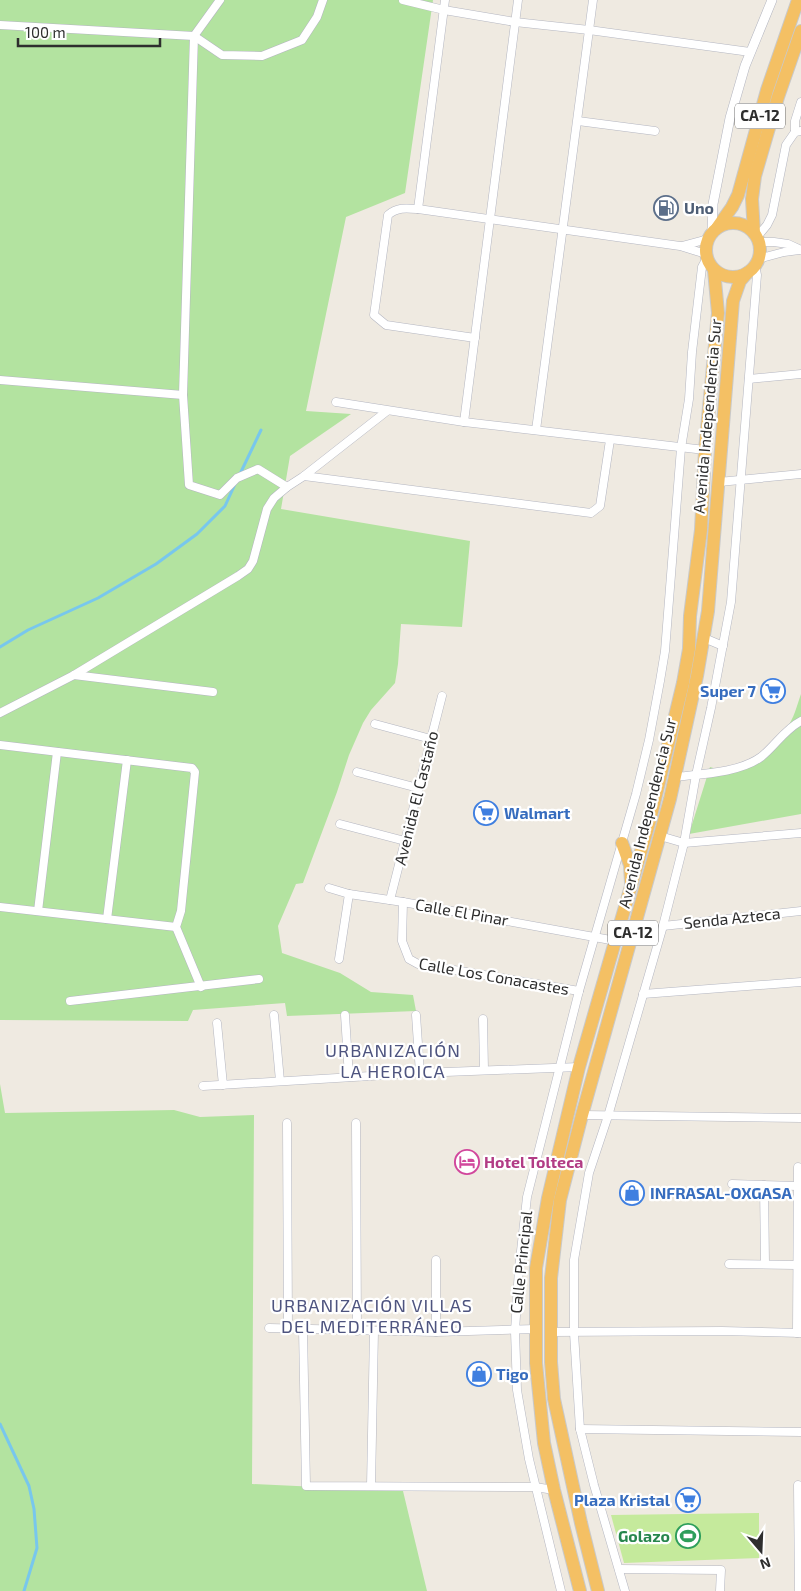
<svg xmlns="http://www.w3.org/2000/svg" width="801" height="1591" viewBox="0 0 801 1591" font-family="'Exo 2',sans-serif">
	<rect width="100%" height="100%" fill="#efeae1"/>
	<!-- green -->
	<g fill="#b3e3a0">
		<path d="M0,0H433L405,193L346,217L306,411L351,414L290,456L281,509L470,541L462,627L401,624L398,664L395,683L371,710L363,723L349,755L337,792L303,883L296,884L278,926L282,953L340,973L371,992L413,995L416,1011L287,1016L285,1003L193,1010L188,1021L0,1020Z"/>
		<path d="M801,694V814L689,834L710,767C735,776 771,748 786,729C794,719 797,705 801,694Z"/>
		<path d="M0,1084L5,1113L174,1110L200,1117L254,1115L252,1484L403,1491L427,1591H0Z"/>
	</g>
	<!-- pitch -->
	<path fill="#c5ea9c" d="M759,1513V1558L624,1563L611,1515Z"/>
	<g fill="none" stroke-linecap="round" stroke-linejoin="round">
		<!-- stream -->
		<g stroke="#78c7ed" stroke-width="3">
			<path d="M240,474L261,430"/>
			<path d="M0,647L28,630L98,598L156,564L197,534L225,506L236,482"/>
			<path d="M0,1424L29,1486L34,1509L37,1548L24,1591"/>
		</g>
		<defs>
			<g id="minor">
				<path d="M220,0L194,36L183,395L189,485L220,495L237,478L258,469L287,487"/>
				<path d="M403,0L444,10L515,22L589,30L750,52"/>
				<path d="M0,25L194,36L222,55L262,56L302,40L317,17L323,0"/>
				<path d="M578,121L655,131"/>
				<path d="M795,132V121L801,102"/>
				<path d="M418,209L445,0"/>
				<path d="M757,237L767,225L772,215L786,145L795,132L801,131"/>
				<path d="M759,242H774L788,244L801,250"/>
				<path d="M682,246L708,239"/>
				<path d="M758,259L784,252L799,250"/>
				<path d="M475,338L386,325L374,315L388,215C397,207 406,208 418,209L680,246L706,254"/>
				<path d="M749,379L801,374"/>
				<path d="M0,380L183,395"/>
				<path d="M336,402L464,422L705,450"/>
				<path d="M464,422L518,0"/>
				<path d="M536,430L593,0"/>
				<path d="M304,476L591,513L600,506L610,440"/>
				<path d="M719,482L801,474"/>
				<path d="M704,638L723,646"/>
				<path d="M74,675L213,692"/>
				<path d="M0,713L74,675L238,576L248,569L253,561L267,509L274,498L287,487L304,476L387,411"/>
				<path d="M375,724L431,739"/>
				<path d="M0,745L192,768L195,772L181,911L176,927L201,987"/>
				<path d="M357,772L418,788"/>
				<path d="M675,777C701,774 739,773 761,757C775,746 785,729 801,721"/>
				<path d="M340,824L405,841"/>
				<path d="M660,836L684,843L801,833"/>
				<path d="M329,888L349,894L403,902L616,941"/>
				<path d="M390,900L442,696"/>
				<path d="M403,902L402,941L409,959L418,964L579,991"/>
				<path d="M0,907L176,927"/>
				<path d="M38,911L57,752"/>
				<path d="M107,919L127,760"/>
				<path d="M663,926L801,911"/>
				<path d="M339,959L349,894"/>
				<path d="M643,994L801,982"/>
				<path d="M70,1001L259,979"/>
				<path d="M274,1015L280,1081"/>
				<path d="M345,1015L349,1077"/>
				<path d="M416,1015L420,1073"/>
				<path d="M483,1019L484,1070"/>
				<path d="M217,1023L223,1085"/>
				<path d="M203,1086L420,1073L579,1067"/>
				<path d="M582,1115L801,1118"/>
				<path d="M287,1123L288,1329"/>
				<path d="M356,1123L357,1331"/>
				<path d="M732,1184L797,1186"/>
				<path d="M764,1185L765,1264"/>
				<path d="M729,1264L796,1265"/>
				<path d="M269,1328L436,1332L536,1329"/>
				<path d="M303,1329L306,1486L535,1487L554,1490"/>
				<path d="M436,1332V1260"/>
				<path d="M551,1332L722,1331L801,1333"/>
				<path d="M797,1333L798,1167"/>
				<path d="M580,1429L801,1432"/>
				<path d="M798,1485L799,1591"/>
				<path d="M371,1486L374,1331"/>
				<path d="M619,1569L721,1570L720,1591"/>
				<path d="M561,1591L529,1459L517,1390L515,1331L519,1269L527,1197L579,991L636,794L649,740L660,681L665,651L681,448L689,399L692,352L702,267L707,258"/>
				<path d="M625,1591L594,1485L580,1429L574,1333V1260L589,1173L608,1116L663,926L684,843L696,775L711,708L731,602L757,275L755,265"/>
			</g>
			<path id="tertiary" d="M712,233L713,204L730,118L745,66L772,0"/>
			<g id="trunk">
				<circle cx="733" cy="250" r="27"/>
				<path d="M717,228L732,207L738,195L767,90L798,0"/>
				<path d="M754,233L752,199L755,176L778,97L801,31"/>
				<path d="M622,843L630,865L631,882"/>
				<path d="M580,1591L554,1490L544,1443L536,1363V1268L548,1198L579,1067L650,820L683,683L689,649L690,616L701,530L705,450L718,313L714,270"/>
				<path d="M598,1591L581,1523L554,1399L551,1362V1278L560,1200L582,1115L670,799L697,676L708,611L733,301L740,281L747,273"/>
			</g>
		</defs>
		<!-- minor casing -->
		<use href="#minor" stroke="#b4b6c1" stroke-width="9"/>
		<!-- tertiary casing -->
		<use href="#tertiary" stroke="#b4b6c1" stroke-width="10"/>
		<!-- trunk casing -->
		<use href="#trunk" stroke="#c9c9c9" stroke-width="14"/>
		<!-- minor -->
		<use href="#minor" stroke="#fff" stroke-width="8"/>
		<!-- tertiary -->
		<use href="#tertiary" stroke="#fff" stroke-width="9"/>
		<!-- trunk -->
		<use href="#trunk" stroke="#f4c064" stroke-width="12"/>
	</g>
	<!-- icons -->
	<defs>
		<symbol id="fuel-ring" viewBox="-11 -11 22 22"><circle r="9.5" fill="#fff" stroke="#5c6f8a" stroke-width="1.5"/><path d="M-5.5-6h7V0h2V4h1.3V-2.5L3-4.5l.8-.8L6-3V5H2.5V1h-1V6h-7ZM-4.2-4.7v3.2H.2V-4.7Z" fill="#5c6f8a"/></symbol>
		<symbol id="supermarket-ring" viewBox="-11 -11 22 22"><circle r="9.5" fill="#fff" stroke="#3f7fe0" stroke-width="1.5"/><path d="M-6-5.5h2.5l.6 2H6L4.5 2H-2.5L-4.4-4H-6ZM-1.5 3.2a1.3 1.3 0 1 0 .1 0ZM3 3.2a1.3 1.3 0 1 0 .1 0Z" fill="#3f7fe0"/></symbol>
		<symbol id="hotel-ring" viewBox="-11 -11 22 22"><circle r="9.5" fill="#fff" stroke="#d1479c" stroke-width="1.5"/><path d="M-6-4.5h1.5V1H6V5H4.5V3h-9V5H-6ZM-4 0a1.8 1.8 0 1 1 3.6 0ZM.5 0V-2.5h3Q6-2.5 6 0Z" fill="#d1479c"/></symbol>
		<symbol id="shop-ring" viewBox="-11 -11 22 22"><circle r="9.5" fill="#fff" stroke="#3f7fe0" stroke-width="1.5"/><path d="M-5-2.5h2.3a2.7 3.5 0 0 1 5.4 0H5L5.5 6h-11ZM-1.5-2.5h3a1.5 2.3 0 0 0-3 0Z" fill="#3f7fe0"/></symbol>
		<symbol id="stadium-ring" viewBox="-11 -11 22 22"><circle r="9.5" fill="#fff" stroke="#2e9e5b" stroke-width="1.5"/><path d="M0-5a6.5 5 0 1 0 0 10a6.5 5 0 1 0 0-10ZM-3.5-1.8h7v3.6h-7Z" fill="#2e9e5b"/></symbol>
	</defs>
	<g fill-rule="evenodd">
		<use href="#fuel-ring" x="652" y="194" width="28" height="28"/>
		<use href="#supermarket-ring" x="759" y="677" width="28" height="28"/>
		<use href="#supermarket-ring" x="472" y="799" width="28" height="28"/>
		<use href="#hotel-ring" x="453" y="1148" width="28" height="28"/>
		<use href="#shop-ring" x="618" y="1179" width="28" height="28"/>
		<use href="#shop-ring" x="465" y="1360" width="28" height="28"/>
		<use href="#supermarket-ring" x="674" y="1486" width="28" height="28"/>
		<use href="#stadium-ring" x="674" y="1522" width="28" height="28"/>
	</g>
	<g text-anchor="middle" stroke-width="4.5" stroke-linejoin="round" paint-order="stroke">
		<!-- shield labels -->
		<g fill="#fff" stroke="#6d6d6d" stroke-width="1">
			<rect x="735" y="103.5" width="50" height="25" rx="4"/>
			<rect x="608" y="920.5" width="50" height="25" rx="4"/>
		</g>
		<g font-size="15" font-weight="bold" fill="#2e2e2e">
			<text x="760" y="121">CA-12</text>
			<text x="633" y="938">CA-12</text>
		</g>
		<!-- service labels -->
		<g font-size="16" font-weight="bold" fill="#4e5e75" stroke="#fff" text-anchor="start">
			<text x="684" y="214">Uno</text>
		</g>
		<!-- street labels -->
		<g font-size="16" fill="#2e2e2e" stroke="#fff">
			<text transform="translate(707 416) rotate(-85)" y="6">Avenida Independencia Sur</text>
			<text transform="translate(416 798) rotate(-76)" y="6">Avenida El Castaño</text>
			<text transform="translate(647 813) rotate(-76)" y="6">Avenida Independencia Sur</text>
			<text transform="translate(462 912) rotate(10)" y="6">Calle El Pinar</text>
			<text transform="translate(732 918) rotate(-6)" y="6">Senda Azteca</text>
			<text transform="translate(494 976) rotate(10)" y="6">Calle Los Conacastes</text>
			<text transform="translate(521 1262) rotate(-84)" y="6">Calle Principal</text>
		</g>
		<!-- shop labels -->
		<g font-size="16" font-weight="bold" fill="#366cbe" stroke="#fff" text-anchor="start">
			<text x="756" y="697" text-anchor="end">Super 7</text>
			<text x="504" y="819">Walmart</text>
			<text x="650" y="1199">INFRASAL-OXGASA</text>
			<text x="496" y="1380">Tigo</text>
			<text x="670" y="1506" text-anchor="end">Plaza Kristal</text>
		</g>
		<!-- hotel labels -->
		<g font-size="16" font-weight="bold" fill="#b23c85" stroke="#fff" text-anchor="start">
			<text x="484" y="1168">Hotel Tolteca</text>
		</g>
		<!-- leisure labels -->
		<g font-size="16" font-weight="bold" fill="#27864d" stroke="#fff" text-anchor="end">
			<text x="670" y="1542">Golazo</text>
		</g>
		<!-- neighbourhood labels -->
		<g font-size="18" letter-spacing="1" fill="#4e547f" stroke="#fff">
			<text x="393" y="1057">URBANIZACIÓN<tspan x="393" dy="21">LA HEROICA</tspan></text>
			<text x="372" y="1312">URBANIZACIÓN VILLAS<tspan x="372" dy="21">DEL MEDITERRÁNEO</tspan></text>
		</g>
	</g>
	<!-- north arrow -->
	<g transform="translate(761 1551) rotate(161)" stroke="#ffffff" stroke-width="4" paint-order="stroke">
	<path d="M0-4L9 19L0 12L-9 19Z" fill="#2e2e2e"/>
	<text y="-8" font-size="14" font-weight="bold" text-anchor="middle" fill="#2e2e2e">N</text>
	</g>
	<!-- scale -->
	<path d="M18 38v8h142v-8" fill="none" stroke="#2e2e2e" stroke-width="2.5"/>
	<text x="25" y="38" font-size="15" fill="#2e2e2e" stroke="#ffffff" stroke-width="4" paint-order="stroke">100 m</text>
</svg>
